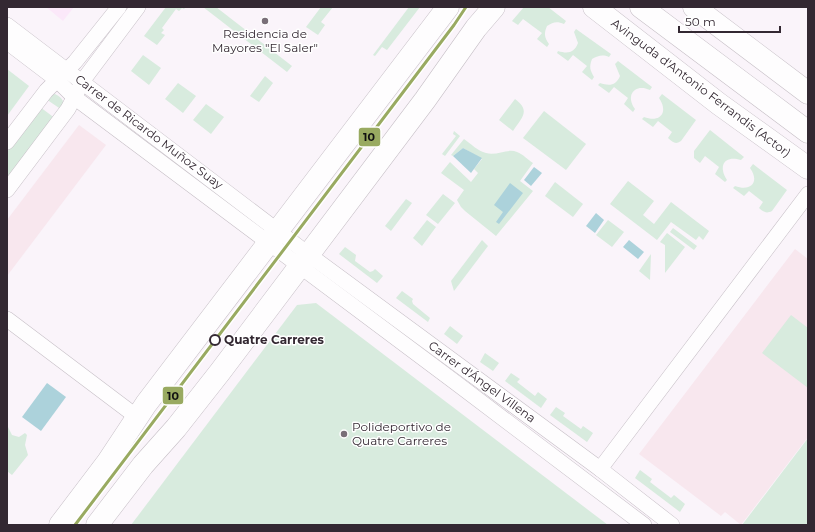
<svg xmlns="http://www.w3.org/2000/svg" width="815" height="532" viewBox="0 0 815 532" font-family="Montserrat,sans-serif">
	<rect width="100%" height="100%" fill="#faf4fa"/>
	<!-- built -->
	<path fill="#fbe8f9" d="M46,7H74L63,21Z"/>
	<!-- education -->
	<g fill="#f8e7ee">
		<path d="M79,125L106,145L7,276V220Z"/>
		<path d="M795,249L808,259V437L741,525L725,512L721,516L639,454Z"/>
	</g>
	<!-- green -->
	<g fill="#d8ebde">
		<path d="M166,7H186L184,9L182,8L179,11L176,9L162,28L164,30L161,33L165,35L157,45L144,36Z"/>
		<path d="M203,7H216L292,66L287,72Z"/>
		<path d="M321,7H333L321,22L325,25L318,35L306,27Z"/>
		<path d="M409,7H420L387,50L382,47L375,56L373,55Z"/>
		<path d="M524,7H548L566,21L564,24C557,21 553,22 547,26C544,33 544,37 549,44L547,47L537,39L542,33L523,19L518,25L512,21Z"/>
		<path d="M576,29L611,54L609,57C602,54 598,56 592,59C589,67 590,70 594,77L592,80L582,72L587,66L573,55L568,61L557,53L558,51C568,54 574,53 578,43L574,32Z"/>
		<path d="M143,55L161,68L149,85L131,71Z"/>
		<path d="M618,61L652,87L650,90C635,83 625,95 635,109L633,112L624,104L628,98L614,87L609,93L598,85L600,83C609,86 616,86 620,76L615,64Z"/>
		<path d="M7,69L29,86L7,116Z"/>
		<path d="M265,76L273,83L259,102L250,96Z"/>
		<path d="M178,83L196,96L183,113L165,99Z"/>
		<path d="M55,94C63,98 65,102 62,110L46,99L50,95Z"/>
		<path d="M662,94L696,120L681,141C675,145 673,142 668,138L672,132L658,121L653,127L642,119L644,117C660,123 669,113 659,98Z"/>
		<path d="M515,99C531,111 522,117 513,131L499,120Z"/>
		<path d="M206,104L224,117L211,134L193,120Z"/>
		<path d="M40,107L56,119L7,184V152Z"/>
		<path d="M544,111L586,144L566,170L523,138Z"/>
		<path d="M710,130L744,157L741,160C724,155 718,166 727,180L725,182L715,174L719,167L705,156L700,163L694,158V151Z"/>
		<path d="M454,131L460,136L445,156L442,154L456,136L453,134Z"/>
		<path d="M464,139C471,144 478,151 486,153C497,156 508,148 517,152C523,154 528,160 533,163L520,181L533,191L496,236L465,211L461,207L457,200L464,190L441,173L450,162L471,182L478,173L474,169L482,159L463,148L453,156L451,155Z"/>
		<path d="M753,164L787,190L772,211C766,214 764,212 759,208L763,202L749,191L744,196L733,188L735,186C751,192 760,182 750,168Z"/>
		<path d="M628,181L654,201L643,215L654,224L671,202L709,231L703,240L699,236L696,240L671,222L657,240L610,204Z"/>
		<path d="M555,182L583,204L573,217L545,196Z"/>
		<path d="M443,194L455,203L438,224L426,215Z"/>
		<path d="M406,199L412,203L391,231L385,226Z"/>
		<path d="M427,220L436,227L422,246L413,238Z"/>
		<path d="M608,220L624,232L612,247L596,235Z"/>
		<path d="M673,228L697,246L694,250L670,232Z"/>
		<path d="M667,233L685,247L665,273V245L660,242Z"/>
		<path d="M482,240L488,246L454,291L451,281Z"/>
		<path d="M345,247L356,255L355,261L370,272L373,271L375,269L383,276L377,283L339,254Z"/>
		<path d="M651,254L650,280L639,271Z"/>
		<path d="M402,291L413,299L412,301L413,304L430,318L428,322L396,298Z"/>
		<path d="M316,303L608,525H131L297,305Z"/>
		<path d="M791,315L808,328V388L762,353Z"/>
		<path d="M450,326L463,336L457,344L444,334Z"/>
		<path d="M485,353L499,363L493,371L480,362Z"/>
		<path d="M511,373L520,379L517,382L535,396L538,392L547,399L541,408L505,381Z"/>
		<path d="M556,407L565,413L563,416L581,429L583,426L593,433L587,442L550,415Z"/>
		<path d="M8,427L12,435L19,437L25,433L27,435L25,445L28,455L12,475L7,471Z"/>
		<path d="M808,438V525H742Z"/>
		<path d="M640,470L652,479L650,482L671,498L674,495L685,504L680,512L635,478Z"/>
	</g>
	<!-- water -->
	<g fill="#acd2db">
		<path d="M463,148L482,158L471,173L453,156Z"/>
		<path d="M534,167L542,173L531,186L524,180Z"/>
		<path d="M510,183L523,193L499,224L496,222L503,212L494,205Z"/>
		<path d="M596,213L604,220L595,233L586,226Z"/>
		<path d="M629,240L644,252L638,259L623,247Z"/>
		<path d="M47,383L66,397L41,431L22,417Z"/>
	</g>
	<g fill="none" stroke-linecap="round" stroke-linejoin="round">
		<defs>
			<g id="street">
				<path d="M7,25L308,254L600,469L672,525"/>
				<path d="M7,42L57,80L74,97C264,240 455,381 644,525"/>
				<path d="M7,142L46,91L75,62L119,7"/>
				<path d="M7,190L68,109L84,79L138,7"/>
				<path d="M7,319L137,417"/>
				<path d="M600,469L808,194"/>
			</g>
			<g id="secondary">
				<path d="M641,7L808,132"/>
				<path d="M60,525L107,463L146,404L448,7"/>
				<path d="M97,525L143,465L176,428L220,372L425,100L476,28L494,7"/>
			</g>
			<g id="primary">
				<path d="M594,7L719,104L808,168"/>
				<path d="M694,7L808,93"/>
			</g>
		</defs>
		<!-- street casing -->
		<use href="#street" stroke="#c6bfc6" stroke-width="16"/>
		<!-- secondary casing -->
		<use href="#secondary" stroke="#c6bfc6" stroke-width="23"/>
		<!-- primary casing -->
		<use href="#primary" stroke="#c6bfc6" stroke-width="23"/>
		<!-- street -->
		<use href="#street" stroke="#fefdfe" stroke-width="15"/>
		<!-- secondary -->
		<use href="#secondary" stroke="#fefdfe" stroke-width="22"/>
		<!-- primary -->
		<use href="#primary" stroke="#fefdfe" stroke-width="22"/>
		<defs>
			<path id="tram-1" d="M75,525L454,25L466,7"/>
		</defs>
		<!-- tram-1 casing -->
		<use href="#tram-1" stroke="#fff" stroke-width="6"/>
		<!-- tram-1 -->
		<use href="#tram-1" stroke="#99aa61" stroke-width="3"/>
	</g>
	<!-- markers -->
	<g fill="#796f78" stroke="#fff" stroke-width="1.5">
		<circle cx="265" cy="21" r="4"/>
		<circle cx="344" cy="434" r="4"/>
	</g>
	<circle fill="#fff" stroke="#332832" stroke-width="2" cx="215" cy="340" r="5"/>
	<g text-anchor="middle" stroke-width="3" stroke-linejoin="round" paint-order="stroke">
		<!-- poi labels -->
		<g font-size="12" fill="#332832" stroke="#fff">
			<text x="265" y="38">Residencia de<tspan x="265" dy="14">Mayores "El Saler"</tspan></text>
			<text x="352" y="431" text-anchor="start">Polideportivo de<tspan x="352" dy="14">Quatre Carreres</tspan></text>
		</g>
		<!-- street labels -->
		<g font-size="12" fill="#332832" stroke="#fff">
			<text transform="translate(701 88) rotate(37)" y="4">Avinguda d'Antonio Ferrandis (Actor)</text>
			<text transform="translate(149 132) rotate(37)" y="4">Carrer de Ricardo Muñoz Suay</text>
			<text transform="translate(482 382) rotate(36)" y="4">Carrer d'Ángel Villena</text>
		</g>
		<!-- stop labels -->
		<g font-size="12" font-weight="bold" fill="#332832" stroke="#fff" text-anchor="start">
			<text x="224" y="344">Quatre Carreres</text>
		</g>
	</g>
	<g stroke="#fff" stroke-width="1.5">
		<rect x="358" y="127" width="23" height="20" rx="4" fill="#99aa61"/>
		<rect x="162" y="386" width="22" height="19" rx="4" fill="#99aa61"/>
	</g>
	<g font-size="11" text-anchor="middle" font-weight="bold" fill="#111">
		<text x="369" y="141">10</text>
		<text x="173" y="400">10</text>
	</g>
	<!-- border -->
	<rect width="815" height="532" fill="none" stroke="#332832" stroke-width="16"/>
	<!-- scale -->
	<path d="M679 26v6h101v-6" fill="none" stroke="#332832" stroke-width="2"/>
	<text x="685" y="26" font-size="12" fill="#332832" stroke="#ffffff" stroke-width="3" paint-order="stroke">50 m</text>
</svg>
